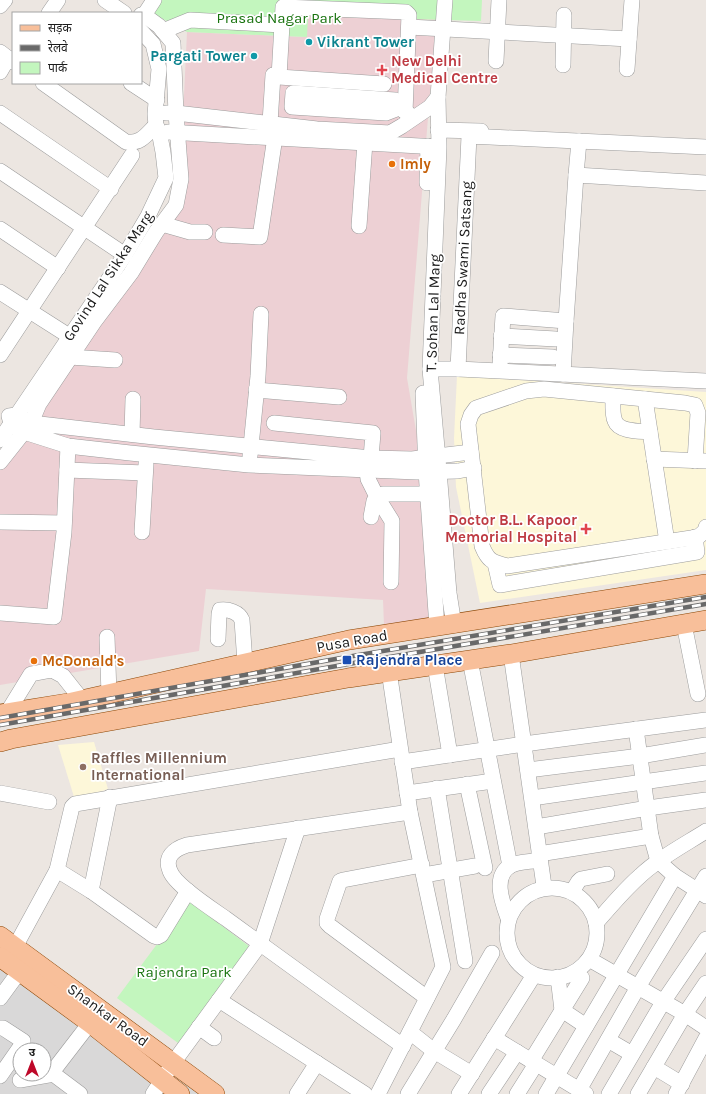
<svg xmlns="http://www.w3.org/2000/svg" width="706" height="1094" viewBox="0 0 706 1094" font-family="Karla,'Noto Sans Devanagari',sans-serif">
	<rect width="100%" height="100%" fill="#ece6e1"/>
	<!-- residential -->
	<path fill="#d9d8d8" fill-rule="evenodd" d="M0,961L205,1094H0ZM20,1050H44V1074H20Z"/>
	<!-- commercial -->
	<path fill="#edd0d4" d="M308,16L436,19L407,378L448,618L384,625L383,600L206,589L199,651L0,685V464L179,202L187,32L306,37Z"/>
	<!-- education -->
	<g fill="#fdf7d9">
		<path d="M457,376L706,392V570L480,603L456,487L454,438Z"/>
		<path d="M94,742L108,789L75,800L58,745Z"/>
	</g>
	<!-- park -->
	<g fill="#c3f6be">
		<path d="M161,0H482L481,21L308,16L307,37L187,32L152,13Z"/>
		<path d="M189,901L250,947L178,1043L117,998Z"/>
	</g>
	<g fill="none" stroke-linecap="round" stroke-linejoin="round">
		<defs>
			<g id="minor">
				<path d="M105,0L124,13"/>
				<path d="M445,0L438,97L439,147L430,369L439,471L449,593L454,625"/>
				<path d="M0,6L5,0"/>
				<path d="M49,13L58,0"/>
				<path d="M141,20L154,0"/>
				<path d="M409,27L629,39"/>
				<path d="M163,31L190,20L282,25"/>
				<path d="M0,52L13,62"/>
				<path d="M496,61L499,0"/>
				<path d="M563,65L564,15"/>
				<path d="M627,69L632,0"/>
				<path d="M0,72L8,58"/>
				<path d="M43,83L126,142C141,144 146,135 156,125"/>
				<path d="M131,83L157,100"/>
				<path d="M384,84L279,77L283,7L406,12L409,15L405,112"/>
				<path d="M399,108L386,113L292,107L293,93L395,100L399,108L408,113"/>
				<path d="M0,113L111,189"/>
				<path d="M166,113H176L317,129L390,133L402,126L430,107L438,97"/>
				<path d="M270,123L273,75L279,76"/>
				<path d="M438,130L481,131"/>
				<path d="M168,132L438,147"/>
				<path d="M706,147L469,136L458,369L706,381"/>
				<path d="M0,171L125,255"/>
				<path d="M576,175L706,183"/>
				<path d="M427,183L428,146"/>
				<path d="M162,224L190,232H205"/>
				<path d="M359,226L365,142"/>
				<path d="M0,229L58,268"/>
				<path d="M223,235L260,237L275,137"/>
				<path d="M0,292L69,336"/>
				<path d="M566,321L576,175L579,141"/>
				<path d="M501,336L556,339"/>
				<path d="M0,355L132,155"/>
				<path d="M500,355L553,357"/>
				<path d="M70,357L115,360"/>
				<path d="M500,365L503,316L566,321L563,374"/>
				<path d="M430,369H458"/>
				<path d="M256,390L339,397"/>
				<path d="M423,393L426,471L437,627"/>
				<path d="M613,396C613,403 612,415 615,421C619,432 640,431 650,432"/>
				<path d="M645,399L667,542"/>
				<path d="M274,423L373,433L371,458"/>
				<path d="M132,434L133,399"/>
				<path d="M0,440L125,255L148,216L166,178L163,152L159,131L156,125L155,114L159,69L153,44L141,31"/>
				<path d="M471,452L412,459L371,458L154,437L31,423L16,415L9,416L11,423L24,432L68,446L130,453L249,465L417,472L458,471L474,468"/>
				<path d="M250,456L258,376L261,314"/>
				<path d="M654,459L706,461"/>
				<path d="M695,461L698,413L695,405L685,403L544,389L526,391L476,408L471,415L468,424L482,546C488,561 492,562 507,566L698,537L705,531L706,527"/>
				<path d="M0,462L31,423L39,404L94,322L131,273L156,232L176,205L181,179L176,113L173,43L159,26L144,15H141"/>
				<path d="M67,470L145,473"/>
				<path d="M367,470L368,479L377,497L392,521L391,582"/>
				<path d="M371,517L374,501L377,497L383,494H428"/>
				<path d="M0,522L64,523"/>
				<path d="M142,532L146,464"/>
				<path d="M495,563L500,585L697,552L695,537"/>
				<path d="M0,613L54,617L64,532L68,446"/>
				<path d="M684,624L698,694"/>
				<path d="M107,637L109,694"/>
				<path d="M218,639L219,614L220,610C228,609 239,612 242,620L245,663"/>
				<path d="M511,654L544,886"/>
				<path d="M470,660L510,866"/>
				<path d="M435,665L450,755"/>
				<path d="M7,713L31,674L52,670L63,676L82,700"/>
				<path d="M636,729L651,836L658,861L675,876L706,896"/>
				<path d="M402,762L524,744L706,720"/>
				<path d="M528,770L640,756L706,745"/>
				<path d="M467,784L485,868"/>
				<path d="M437,788L465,961"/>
				<path d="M0,793L49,802"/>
				<path d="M407,793L493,781"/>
				<path d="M532,798L706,773"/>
				<path d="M536,827L648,808L706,800"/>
				<path d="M539,854L651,836"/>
				<path d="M422,865L343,880L340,881L327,919V923L330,926L427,998"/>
				<path d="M57,870L91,891L154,936L157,937L161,935L188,891"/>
				<path d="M424,875L475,866"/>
				<circle cx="552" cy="933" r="45"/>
				<path d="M91,891L110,797"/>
				<path d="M572,892L578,882L581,879L607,874"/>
				<path d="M508,918C503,904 492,877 510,866C518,861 531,862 540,860"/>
				<path d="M596,923C610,907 624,890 640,876C659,858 684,845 706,831"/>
				<path d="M15,947L57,870L72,807L75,804L400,749"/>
				<path d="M589,959L685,1014L706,1028"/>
				<path d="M558,977L562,1010L586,1026"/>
				<path d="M0,998L19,972"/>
				<path d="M219,1000L365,1094"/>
				<path d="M199,1027L214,1038"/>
				<path d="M0,1028H3L23,1041V1043L0,1076"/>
				<path d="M410,1032L434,1051L472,1074"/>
				<path d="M494,1038L586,1094"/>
				<path d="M608,1040L632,1054"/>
				<path d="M403,1046C343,1004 284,961 225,918C212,909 175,885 170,871C164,857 174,849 187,845L410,812"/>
				<path d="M531,1061L582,978"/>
				<path d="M654,1067L682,1084"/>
				<path d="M20,1080L54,1074"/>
				<path d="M579,1090L638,987L706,876"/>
				<path d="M80,1094L56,1076L53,1073V1071L90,1023"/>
				<path d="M153,1094L173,1063L260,944L298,828"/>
				<path d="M297,1094L317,1063"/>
				<path d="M378,1094L443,967L410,812L389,671"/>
				<path d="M408,1094L454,1019L492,953"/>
				<path d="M459,1094L534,975"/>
				<path d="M489,1094L517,1052"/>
				<path d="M517,1094L536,1064"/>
				<path d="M546,1094L675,876"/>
				<path d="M609,1094L663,1002L706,939"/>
				<path d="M638,1094L685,1014L706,983"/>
				<path d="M676,1094L706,1038"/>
			</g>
			<g id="major">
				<path d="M0,714L68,703L349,640L706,584"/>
				<path d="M0,742L11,739L348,678L511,654L706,620"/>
				<path d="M0,936L215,1094"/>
				<path d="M0,957L90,1023L180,1094"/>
			</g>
		</defs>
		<!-- minor casing -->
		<use href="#minor" stroke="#9c9c9c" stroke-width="16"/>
		<!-- major casing -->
		<use href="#major" stroke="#8c4706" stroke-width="20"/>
		<!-- minor -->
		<use href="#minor" stroke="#fff" stroke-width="15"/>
		<!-- major -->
		<use href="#major" stroke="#f8bf9a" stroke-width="19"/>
		<defs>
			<g id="rail">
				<path d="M0,718L347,657L706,597"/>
				<path d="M0,725L348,664L706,604"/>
			</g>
		</defs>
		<!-- rail casing -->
		<use href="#rail" stroke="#696969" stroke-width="4.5"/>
		<!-- rail -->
		<use href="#rail" stroke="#fff" stroke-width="3" stroke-dasharray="9" stroke-linecap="butt"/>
	</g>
	<!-- markers -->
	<g fill="#0f9aa8" stroke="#fff" stroke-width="1.5">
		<circle cx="309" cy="42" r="4"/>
		<circle cx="254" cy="56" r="4"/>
	</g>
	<g fill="#e0444e" stroke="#fff" stroke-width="1.5">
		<path d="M380 64h4v4h4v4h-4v4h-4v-4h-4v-4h4z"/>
		<path d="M584 523h4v4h4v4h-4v4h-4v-4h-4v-4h4z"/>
	</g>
	<g fill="#e8710a" stroke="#fff" stroke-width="1.5">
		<circle cx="392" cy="164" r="4"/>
		<circle cx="34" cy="661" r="4"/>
	</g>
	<rect fill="#1a4fb4" stroke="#fff" stroke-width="1.5" x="342" y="655" width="10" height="10" rx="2"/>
	<circle fill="#8d6e63" stroke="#fff" stroke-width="1.5" cx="83" cy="767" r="4"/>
	<g text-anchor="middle" stroke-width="3.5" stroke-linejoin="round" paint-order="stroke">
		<!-- park labels -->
		<g font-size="15" fill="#19730f" stroke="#fff">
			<text x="279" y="23">Prasad Nagar Park</text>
			<text x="184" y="977">Rajendra Park</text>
		</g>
		<!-- culture labels -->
		<g font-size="15" font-weight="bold" fill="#0d838f" stroke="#fff" text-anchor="start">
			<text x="317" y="47">Vikrant Tower</text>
			<text x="246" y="61" text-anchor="end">Pargati Tower</text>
		</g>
		<!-- health labels -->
		<g font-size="15" font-weight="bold" fill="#be3a42" stroke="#fff" text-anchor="start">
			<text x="391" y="66">New Delhi<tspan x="391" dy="17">Medical Centre</tspan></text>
			<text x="577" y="525" text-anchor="end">Doctor B.L. Kapoor<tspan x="577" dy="17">Memorial Hospital</tspan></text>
		</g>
		<!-- food labels -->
		<g font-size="15" font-weight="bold" fill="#c56008" stroke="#fff" text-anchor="start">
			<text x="400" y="169">Imly</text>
			<text x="42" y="666">McDonald's</text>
		</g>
		<!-- street labels -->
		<g font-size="15" fill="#1b1b1b" stroke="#fff">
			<text transform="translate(463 258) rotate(-87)" y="5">Radha Swami Satsang</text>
			<text transform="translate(108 276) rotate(-57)" y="5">Govind Lal Sikka Marg</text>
			<text transform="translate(433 313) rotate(-88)" y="5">T. Sohan Lal Marg</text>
			<text transform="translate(352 641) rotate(-10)" y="5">Pusa Road</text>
			<text transform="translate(108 1015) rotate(36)" y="5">Shankar Road</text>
		</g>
		<!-- transit labels -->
		<g font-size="15" font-weight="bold" fill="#164399" stroke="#fff" text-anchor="start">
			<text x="356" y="665">Rajendra Place</text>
		</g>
		<!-- education labels -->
		<g font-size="15" font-weight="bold" fill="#785e54" stroke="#fff" text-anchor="start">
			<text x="91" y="763">Raffles Millennium<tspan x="91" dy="17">International</tspan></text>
		</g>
	</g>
	<!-- legend -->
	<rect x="12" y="12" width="130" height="72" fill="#ffffff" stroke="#a4a4a4"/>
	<rect x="20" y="25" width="20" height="6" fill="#f8bf9a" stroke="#a4a4a4"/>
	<text x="48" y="32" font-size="12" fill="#1b1b1b">सड़क</text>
	<rect x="20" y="45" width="20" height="6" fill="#696969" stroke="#a4a4a4"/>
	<text x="48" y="52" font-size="12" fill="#1b1b1b">रेलवे</text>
	<rect x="20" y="62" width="20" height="12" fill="#c3f6be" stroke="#a4a4a4"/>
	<text x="48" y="72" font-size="12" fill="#1b1b1b">पार्क</text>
	<!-- north arrow -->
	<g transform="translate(32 1062)"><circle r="19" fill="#ffffff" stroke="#a4a4a4"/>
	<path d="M0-3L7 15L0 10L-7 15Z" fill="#be0829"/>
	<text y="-6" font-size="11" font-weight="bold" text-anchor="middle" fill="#1b1b1b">उ</text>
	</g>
</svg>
